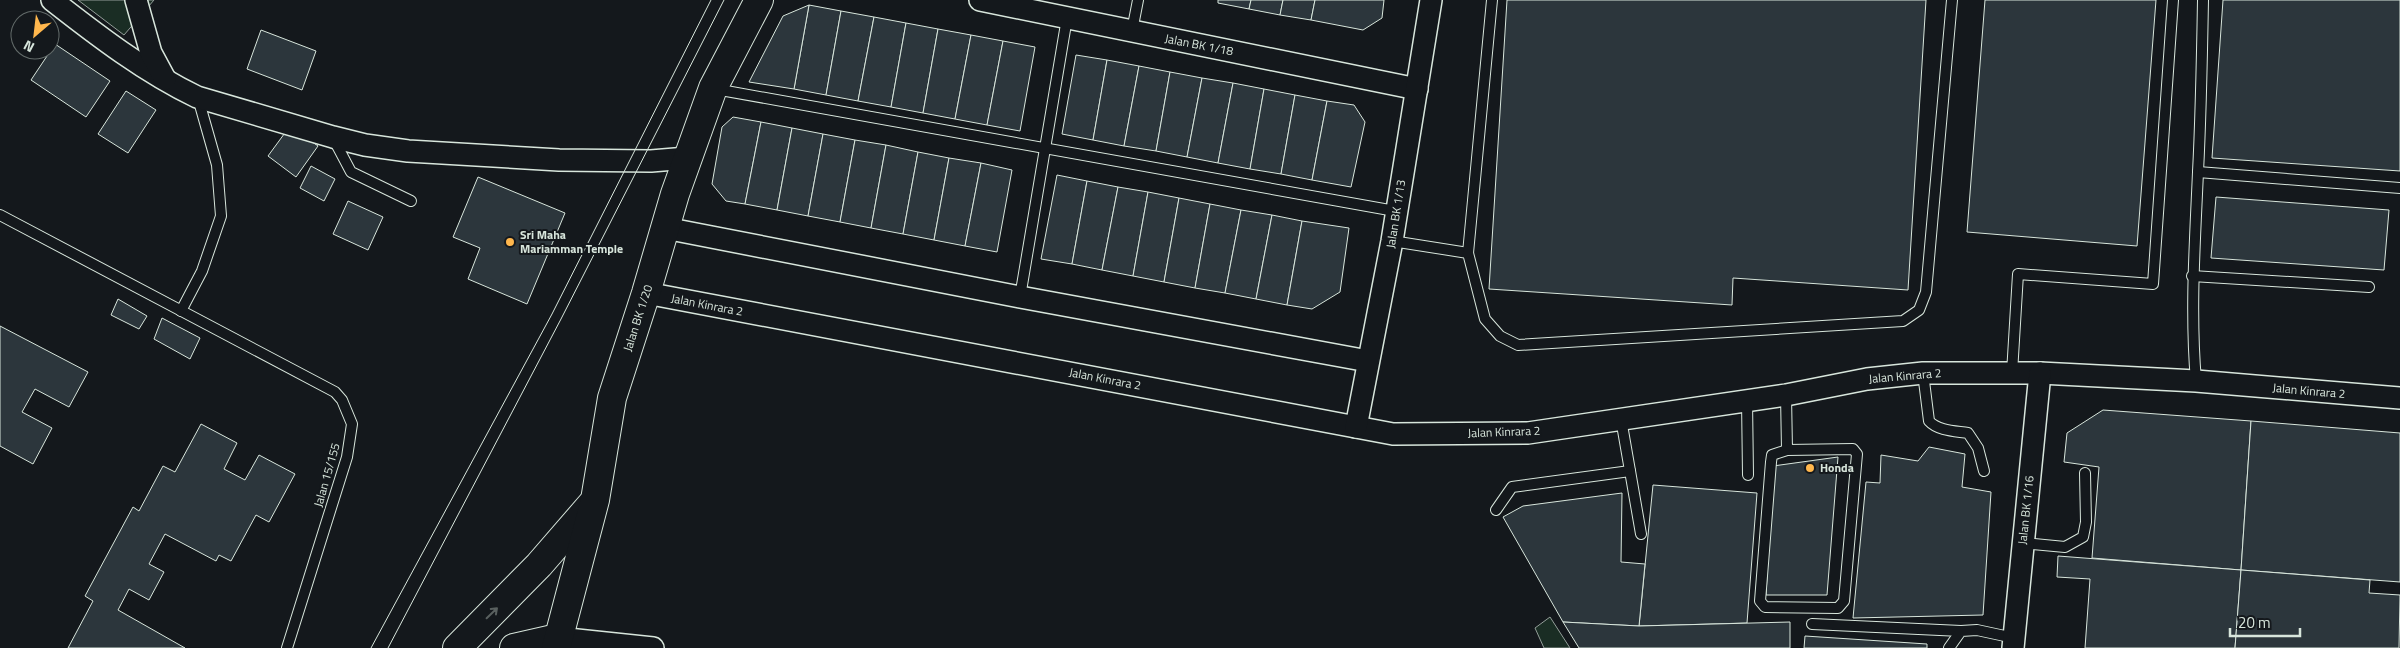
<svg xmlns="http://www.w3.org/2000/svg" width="2400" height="648" viewBox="0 0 2400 648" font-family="'Titillium Web',sans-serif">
	<rect width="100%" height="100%" fill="#14181c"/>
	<!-- green -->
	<g fill="#1a2d24" stroke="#939e99">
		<path d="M78,0H154L124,35Z"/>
		<path d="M1550,617L1570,648H1544L1535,628Z"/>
	</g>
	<!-- building -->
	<g fill="#2c363c" stroke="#d8e6dc">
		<path d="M1218,0H1251L1249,9L1218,3Z"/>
		<path d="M1251,0H1283L1280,15L1249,9Z"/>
		<path d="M1283,0H1315L1311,20L1280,15Z"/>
		<path d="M1315,0H1384L1382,18L1363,30L1311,20Z"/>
		<path d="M1507,0H1926L1908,290L1733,278L1732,305L1489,289Z"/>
		<path d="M1985,0H2156L2137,246L1967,232Z"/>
		<path d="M2223,0H2400V171L2212,158Z"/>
		<path d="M809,5L841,11L826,95L794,89Z"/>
		<path d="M809,5L794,89L749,82L783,16Z"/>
		<path d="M841,11L874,17L858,101L826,95Z"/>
		<path d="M874,17L906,23L891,107L858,101Z"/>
		<path d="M906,23L938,29L923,113L891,107Z"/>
		<path d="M938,29L971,35L955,119L923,113Z"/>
		<path d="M261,30L316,51L302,90L247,69Z"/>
		<path d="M971,35L1003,41L987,125L955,119Z"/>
		<path d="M1003,41L1035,47L1020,131L987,125Z"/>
		<path d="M55,44L110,81L86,117L31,80Z"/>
		<path d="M1076,55L1107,60L1093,140L1062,134Z"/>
		<path d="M1107,60L1139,66L1124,146L1093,140Z"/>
		<path d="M1139,66L1170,72L1156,151L1124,146Z"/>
		<path d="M1170,72L1202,78L1187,157L1156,151Z"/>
		<path d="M1202,78L1233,83L1218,163L1187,157Z"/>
		<path d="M1233,83L1264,89L1250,169L1218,163Z"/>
		<path d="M1264,89L1295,95L1281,174L1250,169Z"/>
		<path d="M126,91L156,110L128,153L98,134Z"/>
		<path d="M1295,95L1327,101L1312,180L1281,174Z"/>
		<path d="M1327,101L1354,105L1365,122L1351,187L1312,180Z"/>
		<path d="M733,117L761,122L745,204L726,201L712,184L722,127Z"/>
		<path d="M761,122L792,128L777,210L745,204Z"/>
		<path d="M290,126L318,146L296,177L268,156Z"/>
		<path d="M792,128L823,134L808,216L777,210Z"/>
		<path d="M823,134L855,140L840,222L808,216Z"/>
		<path d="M855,140L886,145L871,228L840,222Z"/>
		<path d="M886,145L918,152L903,234L871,228Z"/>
		<path d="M918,152L949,158L934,240L903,234Z"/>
		<path d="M949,158L981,163L965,246L934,240Z"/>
		<path d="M981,163L1012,170L997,252L965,246Z"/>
		<path d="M311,166L335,179L324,201L300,188Z"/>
		<path d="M1057,175L1087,181L1072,264L1041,259Z"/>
		<path d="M478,177L565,213L527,304L468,279L480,248L453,237Z"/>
		<path d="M1087,181L1118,187L1102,270L1072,264Z"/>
		<path d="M1118,187L1148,192L1133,276L1102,270Z"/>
		<path d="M1148,192L1179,198L1164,282L1133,276Z"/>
		<path d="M2216,197L2389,210L2384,270L2211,258Z"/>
		<path d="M1179,198L1210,204L1195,288L1164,282Z"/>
		<path d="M348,201L383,217L368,250L333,234Z"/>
		<path d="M1210,204L1241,210L1225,293L1195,288Z"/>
		<path d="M1241,210L1272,215L1256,299L1225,293Z"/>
		<path d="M1272,215L1302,221L1287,305L1256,299Z"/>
		<path d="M1302,221L1349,228L1340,292L1312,309L1287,305Z"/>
		<path d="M118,299L147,316L139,329L111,315Z"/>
		<path d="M162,318L200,338L190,359L154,339Z"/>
		<path d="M0,326L88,372L69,407L35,389L22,412L52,428L33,464L0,446Z"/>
		<path d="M2103,410L2251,421L2241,570L2092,558L2099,467L2064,462L2067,433Z"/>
		<path d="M2251,421L2400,433V582L2241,570Z"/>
		<path d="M201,424L237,443L224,469L245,480L259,455L295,474L269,522L256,515L231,561L219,555L216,561L165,534L149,564L164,572L149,600L129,589L118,610L185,648H68L93,601L85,596L133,507L139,511L163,466L175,472Z"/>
		<path d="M1929,447L1965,454L1962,487L1991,492L1983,615L1853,618L1866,482L1880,483L1881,455L1918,461Z"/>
		<path d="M1838,457L1827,595H1766L1773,466Z"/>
		<path d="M1653,485L1757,493L1747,623L1639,626Z"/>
		<path d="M1622,493L1621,562L1645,564L1639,626L1563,622L1503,517L1523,506Z"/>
		<path d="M2058,556L2241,570L2235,648H2085L2090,579L2057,577Z"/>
		<path d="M2241,570L2370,580L2369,593L2400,595L2399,648H2235Z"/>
		<path d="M1563,622L1639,626L1790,622V648H1579Z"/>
		<path d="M1805,636L1927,644V648H1804Z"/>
	</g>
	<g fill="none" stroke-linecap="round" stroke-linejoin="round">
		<defs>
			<g id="lane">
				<path d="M1132,31L1138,0"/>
				<path d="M715,89L1395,211"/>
				<path d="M333,138L351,172L411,201"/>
				<path d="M2198,172L2400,188"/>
				<path d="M0,215L335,392L342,400L352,424L347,457L287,648"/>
				<path d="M1392,241L1468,253L1485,319L1500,336L1518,345L1903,321L1919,310L1926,292L1952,0"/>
				<path d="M1468,253L1492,0"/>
				<path d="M2192,276L2369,287"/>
				<path d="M1020,297L1067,18"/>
				<path d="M181,311L202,271L221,216L217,165L198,98"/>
				<path d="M1923,373L1929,421C1938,431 1956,431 1968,433L1978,448L1984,471"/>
				<path d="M2012,373L2018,274L2153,284L2173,0"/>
				<path d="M2196,381C2190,311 2195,242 2198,172C2201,115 2202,57 2203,0"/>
				<path d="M1786,395L1787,450L1772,455L1771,462L1760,601L1765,607L1838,608L1844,601L1857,454L1853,449L1787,450"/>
				<path d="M1747,400L1748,475"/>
				<path d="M1621,419L1641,534"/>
				<path d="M1496,510L1512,487L1630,471"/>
				<path d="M2023,543L2065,547L2083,537L2086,522L2085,473"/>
				<path d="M1812,624L1961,631"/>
				<path d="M1949,648L1961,631L1977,630L2014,638"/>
			</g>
			<g id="street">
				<path d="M52,0C98,36 145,72 197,97L333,137L365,145L408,151L559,160L651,161L687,158"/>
				<path d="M136,0L151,53L165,79"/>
				<path d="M980,0L1417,89"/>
				<path d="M665,228L1020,297L1368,361"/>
				<path d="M646,293L1393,434L1528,433L1786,395L1867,379L1923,373H2040L2196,381L2400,398"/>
				<path d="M1356,427L1392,241L1431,0"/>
				<path d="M558,638L653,648"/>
				<path d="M2013,648L2040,373"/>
			</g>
			<g id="secondary">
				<path d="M457,648L539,565L591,505"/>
				<path d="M514,648L558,638"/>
				<path d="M556,648L595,500L612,398L646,293L675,194L713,88L759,0"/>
			</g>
		</defs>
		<!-- lane casing -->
		<use href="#lane" stroke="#d8e6dc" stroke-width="12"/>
		<!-- street casing -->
		<use href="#street" stroke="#d8e6dc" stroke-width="24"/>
		<!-- secondary casing -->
		<use href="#secondary" stroke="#d8e6dc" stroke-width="30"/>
		<!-- lane -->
		<use href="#lane" stroke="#14181c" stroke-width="10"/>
		<!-- street -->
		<use href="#street" stroke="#14181c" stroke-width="21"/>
		<!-- secondary -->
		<use href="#secondary" stroke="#14181c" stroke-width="28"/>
		<!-- tram -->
		<g stroke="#d8e6dc" stroke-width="1">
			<path d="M371,648L552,314L711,0"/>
			<path d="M388,648L561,319L724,0"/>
		</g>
	</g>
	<!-- one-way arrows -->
	<defs><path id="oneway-shaft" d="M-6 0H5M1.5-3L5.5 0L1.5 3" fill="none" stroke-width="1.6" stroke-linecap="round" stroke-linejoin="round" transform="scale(1.25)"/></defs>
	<use stroke="#59605f" href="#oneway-shaft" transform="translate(492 613) rotate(-44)"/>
	<!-- markers -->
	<g fill="#ffb74d" stroke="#14181c" stroke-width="2">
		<circle cx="510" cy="242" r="5"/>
		<circle cx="1810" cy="468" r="5"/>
	</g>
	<g text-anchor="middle" stroke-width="4" stroke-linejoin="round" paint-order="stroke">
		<!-- street labels -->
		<g font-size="12" fill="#d8e6dc" stroke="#14181c">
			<text transform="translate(1199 45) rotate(11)" y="4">Jalan BK 1/18</text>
			<text transform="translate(1396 214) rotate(-81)" y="4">Jalan BK 1/13</text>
			<text transform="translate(707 305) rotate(11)" y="4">Jalan Kinrara 2</text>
			<text transform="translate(638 318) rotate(-72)" y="4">Jalan BK 1/20</text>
			<text transform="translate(1905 376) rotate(-5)" y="4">Jalan Kinrara 2</text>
			<text transform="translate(1105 379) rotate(11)" y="4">Jalan Kinrara 2</text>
			<text transform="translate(2309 391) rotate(5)" y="4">Jalan Kinrara 2</text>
			<text transform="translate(1504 432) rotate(-2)" y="4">Jalan Kinrara 2</text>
			<text transform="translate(327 475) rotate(-74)" y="4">Jalan 15/155</text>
			<text transform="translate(2026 510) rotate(-84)" y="4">Jalan BK 1/16</text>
		</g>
		<!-- poi labels -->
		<g font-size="12" font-weight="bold" fill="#d8e6dc" stroke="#14181c" text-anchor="start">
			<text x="520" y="239">Sri Maha<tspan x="520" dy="14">Mariamman Temple</tspan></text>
			<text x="1820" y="472">Honda</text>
		</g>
	</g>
	<!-- north arrow -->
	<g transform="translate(35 35) rotate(208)"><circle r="24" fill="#14181c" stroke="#626a69"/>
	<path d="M0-4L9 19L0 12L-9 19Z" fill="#ffb74d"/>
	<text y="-8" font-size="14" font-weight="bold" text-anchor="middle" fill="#d8e6dc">N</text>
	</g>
	<!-- scale -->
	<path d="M2230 628v8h70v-8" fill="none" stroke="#d8e6dc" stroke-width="2.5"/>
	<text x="2238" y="628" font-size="15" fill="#d8e6dc" stroke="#14181c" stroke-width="4" paint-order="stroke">20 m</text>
</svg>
